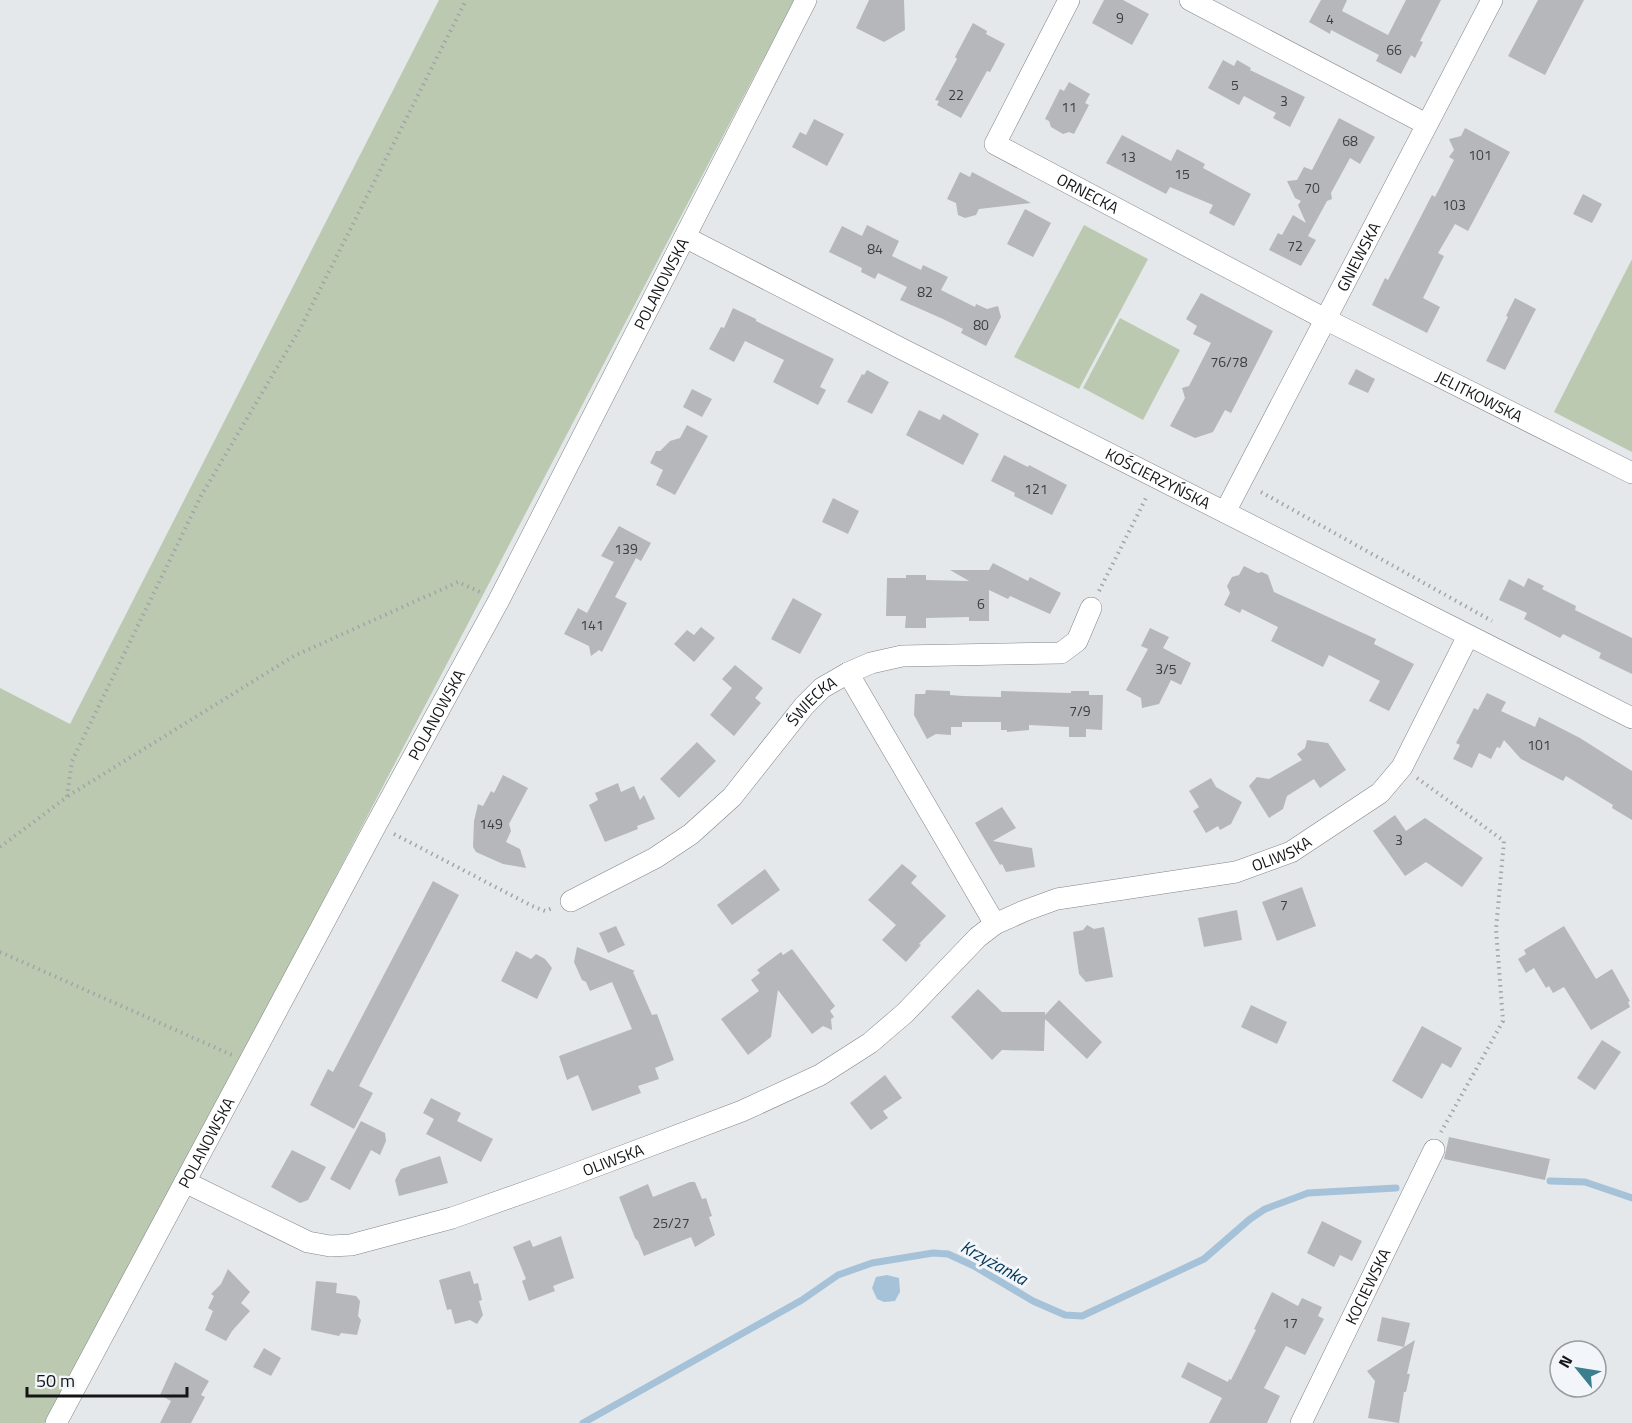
<svg xmlns="http://www.w3.org/2000/svg" width="1632" height="1423" viewBox="0 0 1632 1423" font-family="'Titillium Web',sans-serif">
	<rect width="100%" height="100%" fill="#e5e8eb"/>
	<!-- green -->
	<g fill="#bcc9b1">
		<path d="M439,0H794L50,1423H0V688L70,724Z"/>
		<path d="M1084,225L1148,259L1079,389L1014,357Z"/>
		<path d="M1632,259V452L1554,412Z"/>
		<path d="M1120,318L1180,350L1143,420L1083,388Z"/>
	</g>
	<!-- water -->
	<path fill="#a6c2d9" d="M887,1275L899,1278L900,1292L895,1301L884,1302L877,1299L872,1288L876,1277Z"/>
	<g fill="none" stroke-linecap="round" stroke-linejoin="round">
		<!-- stream -->
		<g stroke="#a6c2d9" stroke-width="7">
			<path d="M1550,1181L1585,1182L1632,1198"/>
			<path d="M583,1423L802,1300L838,1275L872,1263L933,1253L948,1254L974,1266L1033,1301L1065,1315L1082,1316L1204,1259L1250,1219L1265,1209L1308,1193L1396,1188"/>
		</g>
	</g>
	<!-- building -->
	<g fill="#b5b7bb">
		<path d="M869,0H904L905,30L884,42L856,28Z"/>
		<path d="M1104,0H1123L1149,14L1132,45L1092,23Z"/>
		<path d="M1321,0H1347L1342,11L1388,35L1406,0H1441L1420,41L1423,42L1415,58L1411,55L1401,74L1376,61L1379,55L1331,30L1330,34L1309,22Z"/>
		<path d="M1538,0H1584L1545,75L1508,56Z"/>
		<path d="M973,23L987,31L986,34L1005,44L990,72L987,71L961,118L937,105L939,101L935,100L957,59L955,57Z"/>
		<path d="M1223,60L1234,66L1237,60L1251,68L1250,70L1305,97L1290,127L1273,118L1276,113L1244,96L1239,105L1208,88Z"/>
		<path d="M1069,82L1090,94L1085,103L1089,105L1074,134L1069,132L1063,134L1051,127L1049,121L1045,119L1060,89L1064,91Z"/>
		<path d="M1339,118L1375,137L1360,164L1350,158L1331,193L1332,199L1327,201L1308,236L1316,240L1301,266L1269,250L1278,233L1282,235L1293,215L1306,223L1298,205L1301,201L1295,198L1287,181L1297,180L1304,167L1312,170Z"/>
		<path d="M814,119L844,134L827,166L792,147L800,132L806,135Z"/>
		<path d="M1465,128L1510,152L1468,231L1455,224L1438,253L1444,256L1423,298L1440,307L1427,333L1372,305L1385,278L1388,280L1432,195L1435,197L1454,160L1449,157L1454,150L1449,139L1461,136Z"/>
		<path d="M1122,135L1171,161L1177,149L1205,164L1203,168L1251,194L1234,226L1209,213L1213,205L1170,187L1166,194L1106,163Z"/>
		<path d="M960,172L970,177L972,172L1031,203L979,209L976,215L965,218L958,215L956,203L947,199Z"/>
		<path d="M1583,194L1602,204L1592,223L1573,214Z"/>
		<path d="M1025,209L1051,223L1033,257L1007,244Z"/>
		<path d="M867,225L899,241L892,256L921,270L923,265L948,277L941,290L975,307L976,304L987,309L998,306L1001,317L986,346L961,333L963,329L943,319L900,300L907,287L878,273L875,279L861,272L862,268L829,252L842,226L862,236Z"/>
		<path d="M1201,293L1273,331L1231,413L1225,410L1213,432L1195,438L1170,426L1185,398L1182,388L1189,386L1211,343L1193,334L1197,326L1186,319Z"/>
		<path d="M1515,298L1536,309L1505,370L1486,361L1508,317L1506,316Z"/>
		<path d="M733,308L756,319V321L834,359L820,387L826,390L818,405L773,382L784,360L745,341L734,362L709,349L721,327L724,328Z"/>
		<path d="M1356,369L1375,379L1368,393L1348,384Z"/>
		<path d="M867,370L889,382L872,414L847,402L862,374L864,375Z"/>
		<path d="M692,389L712,399L702,417L683,407Z"/>
		<path d="M919,410L940,420L943,414L979,434L963,465L906,435Z"/>
		<path d="M687,425L708,436L675,495L656,485L663,470L650,463L656,451H660L670,441L680,438Z"/>
		<path d="M1004,455L1028,467L1029,465L1067,485L1052,515L1014,496L1015,493L991,481Z"/>
		<path d="M833,498L859,511L848,534L822,522Z"/>
		<path d="M619,526L651,543L641,561L636,558L615,597L627,603L602,652L599,650L591,656L589,646L564,634L578,608L587,613L614,562L601,556Z"/>
		<path d="M993,563L1028,581L1030,577L1061,593L1050,614L1010,596L1008,599L989,590V621H969V617L926,618V628H905L906,616H886L887,578H906V575H926V580L969,581L950,570H989Z"/>
		<path d="M1244,566L1258,573L1262,572L1268,575L1274,592L1376,639L1374,644L1414,664L1389,711L1369,701L1380,681L1329,655L1323,667L1271,641L1278,627L1242,609L1240,613L1224,605L1230,593L1227,586L1232,577L1239,575Z"/>
		<path d="M1528,578L1544,586L1542,589L1576,606L1575,610L1632,638V674L1599,658L1601,653L1563,634L1560,638L1524,619L1527,613L1499,600L1509,579L1524,587Z"/>
		<path d="M793,598L822,614L800,654L771,639Z"/>
		<path d="M701,627L715,638L694,662L674,644L687,630L694,635Z"/>
		<path d="M1150,628L1169,637L1163,648L1191,663L1181,685L1171,680L1159,704L1142,708L1141,698L1126,690L1148,649L1141,646Z"/>
		<path d="M735,665L763,688L755,698L761,703L734,736L710,715L732,688L722,679Z"/>
		<path d="M926,690L950,691V695L963,696L1001,697V691L1071,693V691H1089V695H1103L1102,730L1086,729V737H1069V727L1029,725V730L1007,732V730H1001V722H962V727H951V735L936,734L927,739L914,715L915,694H925Z"/>
		<path d="M1487,693L1506,702L1501,711L1535,727L1539,717L1580,738L1632,771V820L1612,808L1613,805L1566,776L1563,781L1521,759L1504,740L1500,748L1497,747L1491,759L1479,753L1472,768L1453,759L1460,745L1456,743L1465,726L1474,708L1478,710Z"/>
		<path d="M1307,740L1328,743L1346,770L1320,788L1314,779L1287,796L1283,809L1269,818L1249,786L1257,777L1269,779L1302,760L1297,754L1305,748Z"/>
		<path d="M697,742L716,761L679,798L660,779Z"/>
		<path d="M503,775L528,788L509,824L511,831L506,842L520,849L526,868L503,864L476,852L473,847L474,821L478,804L483,806L491,791L494,793Z"/>
		<path d="M1211,778L1216,787L1242,802L1231,824L1220,830L1218,826L1206,833L1193,811L1199,807L1189,791Z"/>
		<path d="M618,783L621,792L634,786L640,800L644,795L655,819L637,826L638,829L605,842L589,805L598,800L595,793Z"/>
		<path d="M1002,807L1016,828L993,841L1032,848L1035,867L1006,872L1002,864L1000,865L975,823Z"/>
		<path d="M1395,815L1406,831L1425,818L1483,858L1462,887L1426,862L1405,876L1373,831Z"/>
		<path d="M902,864L917,876L911,883L946,916L919,944L921,945L906,962L882,940L896,925L868,900Z"/>
		<path d="M765,869L780,890L732,925L717,905Z"/>
		<path d="M433,881L459,895L359,1086L373,1093L354,1129L310,1105L328,1069L333,1072Z"/>
		<path d="M1302,887L1316,926L1277,941L1262,902Z"/>
		<path d="M1237,910L1242,940L1204,947L1198,918Z"/>
		<path d="M1087,925L1094,929L1104,927L1113,977L1086,982L1079,974L1073,932L1083,930Z"/>
		<path d="M616,926L625,945L608,953L599,933Z"/>
		<path d="M1564,926L1596,979L1612,969L1630,1001L1628,1002L1630,1007L1591,1030L1564,987L1553,993L1549,986L1546,988L1534,968L1526,973L1518,959L1526,954L1524,950Z"/>
		<path d="M577,947L635,971L633,972L652,1015L657,1014L674,1060L655,1068L659,1079L638,1086L641,1093L592,1111L578,1075L567,1080L559,1056L632,1029L612,982L590,991L586,982L582,980L574,962Z"/>
		<path d="M792,949L835,1006L830,1011L834,1017L831,1019L832,1030L823,1026L812,1034L778,990L771,1037L748,1055L721,1019L759,991L751,980L760,973L757,970L781,952L783,955Z"/>
		<path d="M516,951L531,959L536,954L545,959L552,968L537,999L501,981Z"/>
		<path d="M978,989L1002,1012H1045V1015L1059,1000L1102,1042L1087,1059L1045,1019L1044,1051L1002,1050L992,1060L951,1017Z"/>
		<path d="M1251,1005L1287,1022L1277,1044L1241,1027Z"/>
		<path d="M1422,1026L1462,1048L1451,1068L1442,1063L1422,1099L1392,1081Z"/>
		<path d="M1602,1040L1621,1052L1595,1090L1577,1078Z"/>
		<path d="M885,1075L902,1098L883,1111L888,1118L871,1130L850,1103Z"/>
		<path d="M431,1098L461,1113L457,1121L493,1139L481,1162L426,1134L434,1119L423,1113Z"/>
		<path d="M361,1121L385,1133L386,1141L380,1155L371,1150L350,1190L330,1179Z"/>
		<path d="M1449,1137L1550,1159L1545,1180L1444,1159Z"/>
		<path d="M292,1150L326,1167L308,1200L300,1203L271,1187Z"/>
		<path d="M440,1156L448,1183L399,1196L395,1180L401,1169Z"/>
		<path d="M690,1182H695L702,1199L706,1198L712,1216L709,1217L715,1235L695,1247L691,1237L644,1256L638,1241L635,1238L619,1197L648,1184L653,1197Z"/>
		<path d="M1322,1221L1362,1241L1352,1261L1340,1255L1334,1267L1307,1253Z"/>
		<path d="M561,1236L574,1278L553,1286L555,1291L529,1301L522,1281L526,1279L513,1247L530,1240L533,1247Z"/>
		<path d="M228,1269L250,1292L241,1303L250,1311L232,1331L226,1341L205,1330L213,1311L208,1308L214,1296L211,1294L221,1284Z"/>
		<path d="M470,1271L474,1284L478,1283L482,1300L479,1301L483,1315L477,1324L470,1320L455,1324L451,1309L447,1310L439,1280Z"/>
		<path d="M316,1281L337,1283L336,1293L356,1296L360,1301L358,1316L361,1320L357,1335L341,1333L339,1336L311,1330Z"/>
		<path d="M1272,1292L1298,1306L1302,1298L1322,1307L1318,1316L1324,1319L1305,1355L1286,1346L1264,1388L1280,1396L1267,1423H1209L1222,1398L1181,1377L1188,1362L1228,1382L1229,1379L1231,1380L1256,1330L1254,1329Z"/>
		<path d="M1382,1317L1410,1323L1404,1347L1415,1340L1407,1374H1410L1406,1392H1404L1399,1423L1368,1418L1375,1381L1367,1371L1404,1347L1377,1341Z"/>
		<path d="M264,1348L281,1358L271,1376L253,1367Z"/>
		<path d="M175,1362L209,1381L201,1395L205,1397L191,1423H160L171,1401L160,1395Z"/>
	</g>
	<g fill="none" stroke-linecap="round" stroke-linejoin="round">
		<defs>
			<g id="street">
				<path id="s1" d="M1069,0L995,144L1325,319L1632,473"/>
				<path d="M1190,0L1426,124"/>
				<path id="s2" d="M685,237L906,351L1632,718"/>
				<path id="s3" d="M1225,512L1492,0"/>
				<path d="M848,673L995,924"/>
				<path id="s4" d="M571,901L655,858L691,834L732,797L804,706L822,688L848,673L871,663L902,656L1061,653L1077,641L1091,608"/>
				<path id="s5" d="M185,1182L308,1242L330,1246L351,1245L452,1218L559,1180L742,1111L820,1075L870,1043L905,1013L978,937L995,924L1024,911L1057,899L1236,872L1291,852L1380,793L1402,767L1468,636"/>
				<path id="s6" d="M56,1423L376,825L499,600L806,0"/>
				<path id="s7" d="M1301,1423L1434,1150"/>
			</g>
		</defs>
		<!-- street casing -->
		<use href="#street" stroke="#818487" stroke-width="22"/>
		<!-- path -->
		<g stroke="#a2a4a7" stroke-width="4" stroke-dasharray="1.5 4.5" stroke-linecap="butt">
			<path d="M1261,492L1492,621"/>
			<path d="M1099,591L1147,496"/>
			<path d="M1417,778L1504,841L1496,929L1503,1021L1441,1132"/>
			<path d="M68,796L294,656L458,582L482,593"/>
			<path d="M394,834L532,906L545,911L553,908"/>
			<path d="M0,847L67,797L72,761L201,496L301,327L466,0"/>
			<path d="M0,952L232,1055"/>
		</g>
		<!-- street -->
		<use href="#street" stroke="#fff" stroke-width="21"/>
	</g>
	<g text-anchor="middle" stroke-width="6" stroke-linejoin="round" paint-order="stroke">
		<!-- number labels -->
		<g font-size="14" fill="#3c3e3f">
			<text x="1120" y="23">9</text>
			<text x="1330" y="24">4</text>
			<text x="1394" y="55">66</text>
			<text x="1235" y="90">5</text>
			<text x="956" y="100">22</text>
			<text x="1284" y="106">3</text>
			<text x="1069" y="112">11</text>
			<text x="1350" y="146">68</text>
			<text x="1480" y="160">101</text>
			<text x="1128" y="162">13</text>
			<text x="1182" y="179">15</text>
			<text x="1312" y="193">70</text>
			<text x="1454" y="210">103</text>
			<text x="1295" y="251">72</text>
			<text x="875" y="254">84</text>
			<text x="925" y="297">82</text>
			<text x="981" y="330">80</text>
			<text x="1229" y="367">76/78</text>
			<text x="1036" y="494">121</text>
			<text x="626" y="554">139</text>
			<text x="981" y="609">6</text>
			<text x="592" y="630">141</text>
			<text x="1166" y="674">3/5</text>
			<text x="1080" y="716">7/9</text>
			<text x="1539" y="750">101</text>
			<text x="491" y="829">149</text>
			<text x="1399" y="845">3</text>
			<text x="1284" y="910">7</text>
			<text x="671" y="1228">25/27</text>
			<text x="1290" y="1328">17</text>
		</g>
		<!-- street labels -->
		<g font-size="16" fill="#141516" stroke="#f2f5f9">
			<text dy="6" stroke="none"><textPath href="#s1" startOffset="267">ORNECKA</textPath></text>
			<text dy="6" stroke="none"><textPath href="#s3" startOffset="288">GNIEWSKA</textPath></text>
			<text dy="6" stroke="none"><textPath href="#s6" startOffset="1290">POLANOWSKA</textPath></text>
			<text dy="6" stroke="none"><textPath href="#s1" startOffset="708">JELITKOWSKA</textPath></text>
			<text dy="6" stroke="none"><textPath href="#s2" startOffset="531">KOŚCIERZYŃSKA</textPath></text>
			<text dy="6" stroke="none"><textPath href="#s4" startOffset="318">ŚWIECKA</textPath></text>
			<text dy="6" stroke="none"><textPath href="#s6" startOffset="804">POLANOWSKA</textPath></text>
			<text dy="6" stroke="none"><textPath href="#s5" startOffset="1209">OLIWSKA</textPath></text>
			<text dy="6" stroke="none"><textPath href="#s6" startOffset="318">POLANOWSKA</textPath></text>
			<text dy="6" stroke="none"><textPath href="#s5" startOffset="456">OLIWSKA</textPath></text>
			<text dy="6" stroke="none"><textPath href="#s7" startOffset="152">KOCIEWSKA</textPath></text>
		</g>
		<!-- water labels -->
		<g font-size="18" font-style="italic" fill="#023655" stroke="#f2f5f9">
			<text transform="translate(994 1263) rotate(29)" y="6">Krzyżanka</text>
		</g>
	</g>
	<!-- north arrow -->
	<g transform="translate(1578 1369) rotate(300)"><circle r="28" fill="#f2f5f9" stroke="#999b9e" stroke-width="1.5"/>
	<path d="M0-4.5L10 22L0 15L-10 22Z" fill="#3b7f8e"/>
	<text y="-9" font-size="16" font-weight="bold" text-anchor="middle" fill="#141516">N</text>
	</g>
	<!-- scale -->
	<path d="M27 1387v9h160v-9" fill="none" stroke="#141516" stroke-width="3"/>
	<text x="36" y="1387" font-size="18" fill="#141516" stroke="#f2f5f9" stroke-width="4.5" paint-order="stroke">50 m</text>
</svg>
